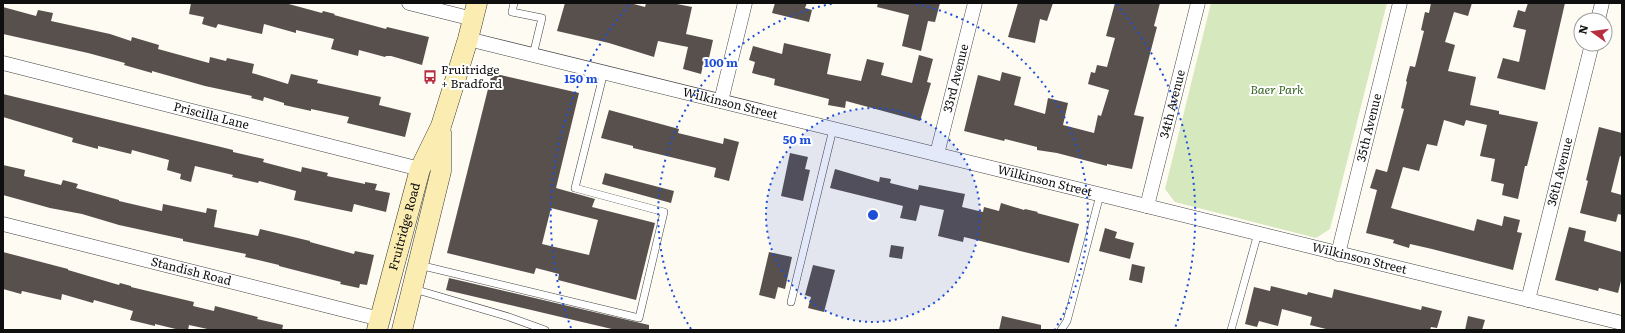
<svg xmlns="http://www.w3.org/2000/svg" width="1625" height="333" viewBox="0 0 1625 333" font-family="Literata,serif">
	<rect width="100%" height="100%" fill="#fefbf3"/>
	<!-- green -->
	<path fill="#d6e8bd" d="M1211,3H1387L1330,229L1316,238L1175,202L1165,189Z"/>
	<!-- building -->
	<g fill="#58504c" fill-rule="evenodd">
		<path d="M191,3H285L322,13L323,11L335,14L334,15L386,29L387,27L429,37L422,65L391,56H386L385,57L359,50L358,56L331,49L334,39L296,30V33L264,24L262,34L218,24L216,28L202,24L204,17L189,14Z"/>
		<path d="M565,3H630L645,7L646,3H672L692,7L686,34L713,40L709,58L705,57L701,74L683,69L688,47L658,41L654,57L609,43L557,31Z"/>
		<path d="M775,3H807L805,8L812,10L809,22L772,13Z"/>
		<path d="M878,3H940L935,22L928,21L921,51L902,46L909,15L877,7Z"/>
		<path d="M1018,3H1053L1047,21L1040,19L1035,43L1008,37Z"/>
		<path d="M1115,3H1160L1154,26L1157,27L1134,115L1144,117L1132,169L1107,164V166L1057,153L1037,150V147L1005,139L1004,141L964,131L978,75L1000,81L1002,72L1021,77L1014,105L1045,114L1048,98L1068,103L1063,125L1094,133L1098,115L1101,116L1109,90L1088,84L1091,72L1095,73L1097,65L1107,67L1115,38L1106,36Z"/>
		<path d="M1431,3H1472L1468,16L1454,12L1445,42L1455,45L1448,71L1476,77L1470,105L1499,111V114L1538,122L1527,166H1525L1518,199L1502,195L1504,184L1491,181L1495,159L1480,156L1487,125L1466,120L1464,126L1444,120L1437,146L1427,144L1419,171L1403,167L1391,208L1474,231L1477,219L1502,226L1504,216L1520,220L1517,232L1522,233L1513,270L1432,249L1410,244L1409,248L1393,243L1394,240L1366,233L1377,190L1370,188L1376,169L1387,172L1404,109L1401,108L1407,82L1406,81L1410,66L1415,67L1424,31L1421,30L1425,12L1429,13Z"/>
		<path d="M1528,3H1565L1545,90L1497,78L1503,58L1519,62L1526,30L1513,27L1518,10L1525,12Z"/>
		<path d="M3,7L36,16L38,10L53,13L51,21L110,34L131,41L132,37L159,45L158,49L209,63L210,57L226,61L227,58L254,64L252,73L288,84L291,74L318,80L317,83L381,97L379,105L411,113L405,137L347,123L349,117L311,109V111L284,105V103L264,97L263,101L251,98L252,96L205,86L152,71V73L124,65L125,63L88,53L3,34Z"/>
		<path d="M784,43L831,54L827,74L861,81L867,59L884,63L881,75L912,83L919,55L933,59L927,82L931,83L920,121L846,101L845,108L828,105L829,99L774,85L775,79L752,73L755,62L749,60L753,46L782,54Z"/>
		<path d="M492,73L579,93L556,188L595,199L592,207L655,223L636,300L558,280L559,274L536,268L534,274L447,253ZM551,208L598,220L589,255L542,244Z"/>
		<path d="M3,94L221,147L233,150V152L264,159L263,162L301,172L302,167L328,173L327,176L365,184V182L377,184L375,190L390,193L386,212L354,204L352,212L294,200L296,191L259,181L258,183L232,177L233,175L195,166L191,182L180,179L181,174L167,170L169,160L132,150L131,154L98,146V149L72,142L73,138L3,117Z"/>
		<path d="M609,110L679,129L678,133L723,144L724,138L739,142L729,181L714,177L716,168L633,148V146L601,138Z"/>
		<path d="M1599,127L1622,133V157L1620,156L1611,192L1622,195V215L1618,214L1616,222L1580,213L1588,181L1586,180Z"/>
		<path d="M790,153L808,157L805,169L810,170L803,201L781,196Z"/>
		<path d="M3,165L25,170L24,176L61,185L63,180L78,184L76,188L119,200V201L162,211L163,204L206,213L207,208L217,210L214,227L258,236L260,229L310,241V242L354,254L355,251L374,255L367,285L360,284L359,288L340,284L341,282L279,266V265L245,257L246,254L183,241V239L119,225L82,214L50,208L3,195Z"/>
		<path d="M835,169L879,182L880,177L891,179L890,183L918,190L919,185L965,194L962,207L983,212L984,207L999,211L1001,203L1024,210L1025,209L1038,212L1037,213L1079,224L1069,263L964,237L963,242L938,236L944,210L920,205L916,221L900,218L903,206L830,188Z"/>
		<path d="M605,173L674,191L671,203L602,184Z"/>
		<path d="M1569,227L1586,231L1584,241L1622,252V277L1618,293L1599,288L1598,291L1555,280Z"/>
		<path d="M1105,228L1117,232L1115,238L1134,243L1130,259L1099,251Z"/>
		<path d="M891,245L904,247L902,259L889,257Z"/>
		<path d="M3,252L68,269V270L119,285L120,283L131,286V287L194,302L193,306L214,311L215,306L258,317L257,319L283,325L282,330H212L189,325L188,330H180L155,324V326L130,320L133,311L94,300L93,303L62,294L61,300L22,291L21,294L3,289Z"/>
		<path d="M769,252L792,257L785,289L778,287L775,299L759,295Z"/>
		<path d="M1132,264L1145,267L1142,283L1129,280Z"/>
		<path d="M813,265L835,270L824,312L808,308L811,297L805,295Z"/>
		<path d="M449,278L649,325V330H616L446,290Z"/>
		<path d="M1271,286L1307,295L1308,292L1332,298L1334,289L1421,310L1422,306L1442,311L1437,328L1431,327L1430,330H1330L1310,325L1312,317L1282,309L1278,326L1259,321L1257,327L1245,324L1254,287L1270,291Z"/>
		<path d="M1002,316L1041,325V330H999Z"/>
		<path d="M1468,316L1485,320L1482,330H1465Z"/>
	</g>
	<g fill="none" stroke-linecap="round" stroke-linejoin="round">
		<defs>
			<g id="lane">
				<path d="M514,3L512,12L542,18L533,55"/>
				<path d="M419,265L639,318L664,212L575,188L604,72"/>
				<path d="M414,289L509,317L545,330"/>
				<path d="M791,302L833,129"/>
				<path d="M1061,330L1067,321L1100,195"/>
				<path d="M1231,330L1258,233"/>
			</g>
			<g id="street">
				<path d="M409,3L473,19"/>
				<path d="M1598,20L1602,3"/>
				<path id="s1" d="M468,39L1622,323"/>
				<path id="s2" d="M3,63L420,169"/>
				<path d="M721,101L745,3"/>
				<path id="s3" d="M937,154L975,3"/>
				<path id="s4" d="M1147,206L1198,3"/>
				<path id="s5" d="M3,224L380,319"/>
				<path id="s6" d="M1338,254L1400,3"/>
				<path id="s7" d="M1528,300L1592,44"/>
			</g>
			<g id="secondary">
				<path id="s8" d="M377,330L420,169L441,126L468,39L477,3"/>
				<path d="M402,330L441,171V132"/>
			</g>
		</defs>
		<!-- lane casing -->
		<use href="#lane" stroke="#424242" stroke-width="8"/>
		<!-- street casing -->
		<use href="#street" stroke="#424242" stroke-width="15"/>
		<!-- secondary casing -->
		<use href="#secondary" stroke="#313131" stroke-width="21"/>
		<!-- lane -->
		<use href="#lane" stroke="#fff" stroke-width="7"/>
		<!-- street -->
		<use href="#street" stroke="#fff" stroke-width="14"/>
		<!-- secondary -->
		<use href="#secondary" stroke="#fbedb1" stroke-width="20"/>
	</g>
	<!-- distance rings -->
	<circle cx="873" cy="215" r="107" fill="#1d4ed8" fill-opacity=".12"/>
	<g fill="none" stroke="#1d4ed8" stroke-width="2" stroke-dasharray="2 4">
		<circle cx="873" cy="215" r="107"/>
		<path d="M691 329A215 215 0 0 1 836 3M910 3A215 215 0 0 1 1055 329"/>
		<path d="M571 328A322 322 0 0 1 630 4M1116 4A322 322 0 0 1 1175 328"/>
	</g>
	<!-- icons -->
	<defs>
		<symbol id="bus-bare" viewBox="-9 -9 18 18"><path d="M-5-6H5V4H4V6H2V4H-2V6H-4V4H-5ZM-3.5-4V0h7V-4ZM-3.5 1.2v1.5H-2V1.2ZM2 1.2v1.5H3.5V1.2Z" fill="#b92e3e" stroke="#fff" stroke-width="2.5" paint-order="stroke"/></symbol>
	</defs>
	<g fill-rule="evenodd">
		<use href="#bus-bare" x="420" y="67" width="20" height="20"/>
	</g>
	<g text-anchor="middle" stroke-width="4" stroke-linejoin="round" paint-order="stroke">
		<!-- poi labels -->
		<g font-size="12" fill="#0f0f0f" stroke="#fff" text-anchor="start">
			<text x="441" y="74">Fruitridge<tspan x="441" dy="14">+ Bradford</tspan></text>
		</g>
		<!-- street labels -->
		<g font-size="12" fill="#0f0f0f" stroke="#fff">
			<text dy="4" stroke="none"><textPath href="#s3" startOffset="78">33rd Avenue</textPath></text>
			<text dy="4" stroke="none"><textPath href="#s1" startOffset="270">Wilkinson Street</textPath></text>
			<text dy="4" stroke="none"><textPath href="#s4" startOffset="105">34th Avenue</textPath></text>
			<text dy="4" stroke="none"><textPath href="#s2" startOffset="215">Priscilla Lane</textPath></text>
			<text dy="4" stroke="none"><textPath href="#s6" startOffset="130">35th Avenue</textPath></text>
			<text dy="4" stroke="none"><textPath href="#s7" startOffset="132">36th Avenue</textPath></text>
			<text dy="4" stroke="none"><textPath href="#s1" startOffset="594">Wilkinson Street</textPath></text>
			<text dy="4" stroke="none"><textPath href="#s8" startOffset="107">Fruitridge Road</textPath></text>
			<text dy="4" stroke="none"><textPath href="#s1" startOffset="918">Wilkinson Street</textPath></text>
			<text dy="4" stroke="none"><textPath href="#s5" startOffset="194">Standish Road</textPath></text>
		</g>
		<!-- park labels -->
		<g font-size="12" font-style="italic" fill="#356522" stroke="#fff">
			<text x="1277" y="94">Baer Park</text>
		</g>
	</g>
	<circle cx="873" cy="215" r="6" fill="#1d4ed8" stroke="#fff" stroke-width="2"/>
	<g font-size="12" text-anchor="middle" font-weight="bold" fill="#1d4ed8" stroke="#fff" stroke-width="4" stroke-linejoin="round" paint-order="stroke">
		<text x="721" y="67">100 m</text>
		<text x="581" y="83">150 m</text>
		<text x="797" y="144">50 m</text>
	</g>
	<!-- border -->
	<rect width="1625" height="333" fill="none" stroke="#0f0f0f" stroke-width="8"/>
	<!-- north arrow -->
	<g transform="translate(1593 32) rotate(284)"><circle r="19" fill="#ffffff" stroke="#9f9f9f"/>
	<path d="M0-3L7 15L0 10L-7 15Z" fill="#b92e3e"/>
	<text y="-6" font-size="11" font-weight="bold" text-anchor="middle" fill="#0f0f0f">N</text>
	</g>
</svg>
